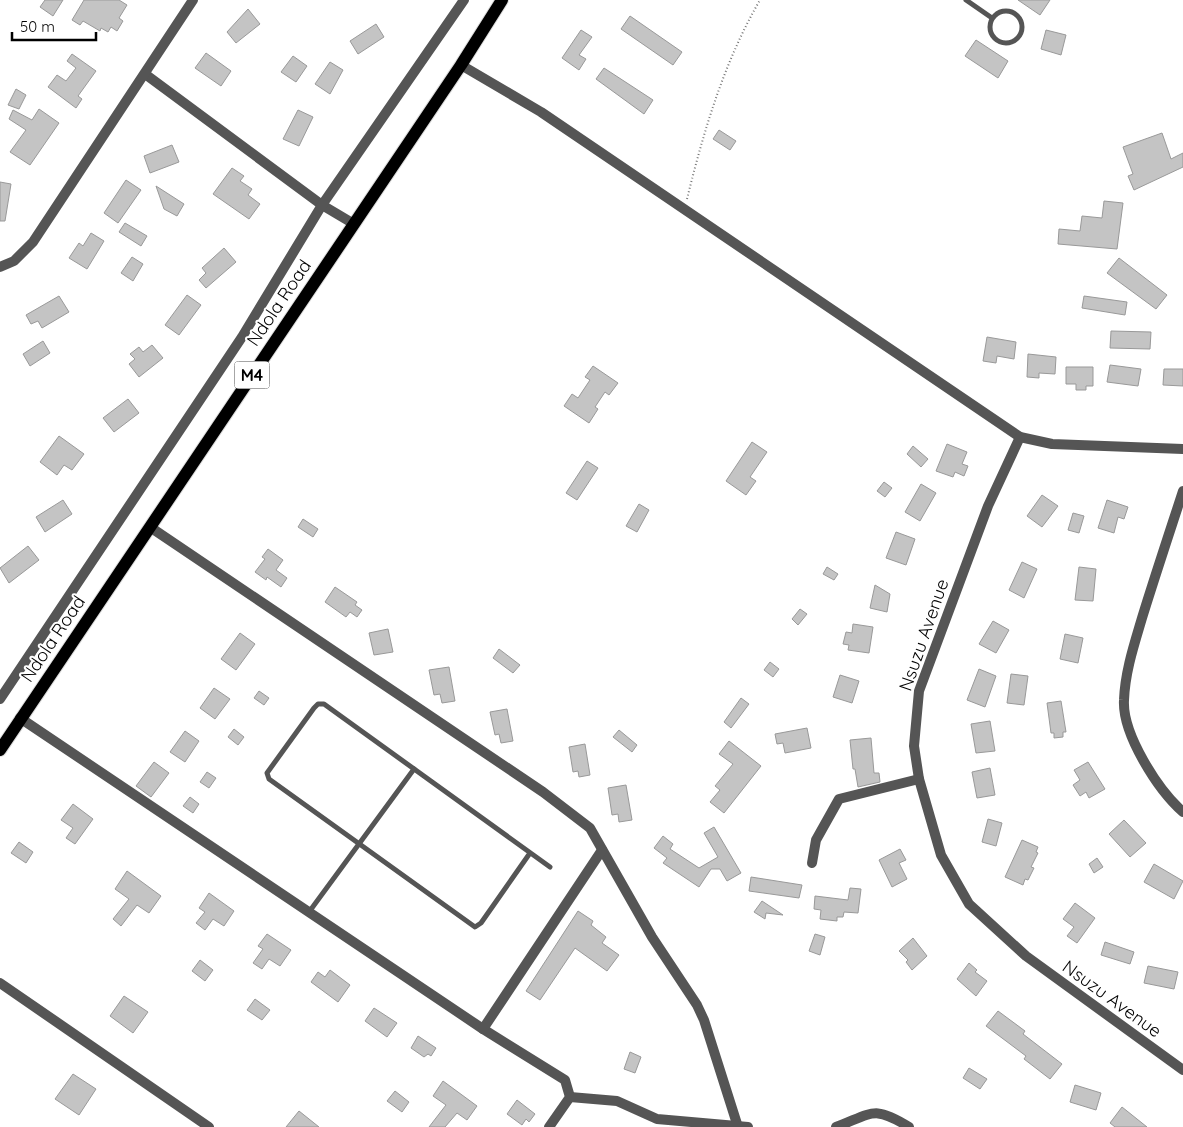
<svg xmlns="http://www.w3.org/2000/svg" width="1183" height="1127" viewBox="0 0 1183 1127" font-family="Quicksand,sans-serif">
	<rect width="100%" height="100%" fill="#fff"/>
	<!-- building -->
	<g fill="#c4c4c4" stroke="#999">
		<path d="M45,0H63L53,16L40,7Z"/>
		<path d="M84,0H119L127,5L119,18L123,21L117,31L111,27L108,32L101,28L100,31L83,21L80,25L72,20Z"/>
		<path d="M1018,0H1050L1040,15Z"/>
		<path d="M248,9L260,24L236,43L227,32Z"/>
		<path d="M630,16L682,52L673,65L621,29Z"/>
		<path d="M376,24L384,37L358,54L350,41Z"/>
		<path d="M581,30L592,37L579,55L586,59L579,70L562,58Z"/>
		<path d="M1046,30L1066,35L1061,55L1041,49Z"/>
		<path d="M976,40L1008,61L998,78L965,56Z"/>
		<path d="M206,53L231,71L221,86L195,68Z"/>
		<path d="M72,54L96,71L78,96L82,99L76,108L48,87L57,75L66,81L76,68L67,61Z"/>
		<path d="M293,56L307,66L296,82L281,72Z"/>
		<path d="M330,62L343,70L330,94L315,84Z"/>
		<path d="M604,68L653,100L644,114L596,79Z"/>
		<path d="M16,89L26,95L19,109L8,105Z"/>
		<path d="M39,109L59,123L30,165L10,152L26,130L9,119L13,110L32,120Z"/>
		<path d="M298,110L313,117L299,146L283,139Z"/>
		<path d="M719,130L736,141L730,150L713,139Z"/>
		<path d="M1162,133L1171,159L1183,153V167L1134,190L1128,176L1133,174L1123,147Z"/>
		<path d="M172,145L179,162L150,173L144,156Z"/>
		<path d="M232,168L244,176L240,181L252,189L248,195L260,204L249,219L213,194Z"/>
		<path d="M126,180L141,190L118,223L104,213Z"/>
		<path d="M0,182L11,184L5,221H0Z"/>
		<path d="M156,186L184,204L177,216L164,209Z"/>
		<path d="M1104,201L1123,203L1117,249L1058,244L1059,229L1080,231L1082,216L1102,218Z"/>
		<path d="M125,223L147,236L141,246L119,232Z"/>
		<path d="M91,233L104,241L87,269L69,258L79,243L83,246Z"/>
		<path d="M224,248L236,262L206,288L199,280L206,273L202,268Z"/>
		<path d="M132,257L143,264L133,281L121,273Z"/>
		<path d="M1119,258L1167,295L1156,309L1107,273Z"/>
		<path d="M187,295L201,305L179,335L165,325Z"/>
		<path d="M59,296L69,312L42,328L38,321L31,324L26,315Z"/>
		<path d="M1084,296L1127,302L1125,315L1082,308Z"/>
		<path d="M1111,331L1151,332L1150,349L1110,348Z"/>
		<path d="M987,337L1016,342L1014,359L997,356L996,363L983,361Z"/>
		<path d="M43,341L50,353L30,366L23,354Z"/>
		<path d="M152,345L163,358L139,377L129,364L135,359L130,354L139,347L143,352Z"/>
		<path d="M1028,354L1056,357L1055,374L1039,373V378L1027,377Z"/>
		<path d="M1110,365L1141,369L1138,386L1107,382Z"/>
		<path d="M593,366L618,383L609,395L605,392L595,407L598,409L589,423L564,406L572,394L578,398L590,380L585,377Z"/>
		<path d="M1066,367H1093V386H1086V390H1076V384H1066Z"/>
		<path d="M1164,369H1183V386L1163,385Z"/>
		<path d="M128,399L139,413L114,432L103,418Z"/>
		<path d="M59,436L84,454L72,470L64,465L57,475L40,462Z"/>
		<path d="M752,442L767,452L750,477L756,481L746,495L726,481Z"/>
		<path d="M947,444L967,452L962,464L968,466L964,476L955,472L953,477L936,471Z"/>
		<path d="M913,446L928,459L921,467L907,454Z"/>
		<path d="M587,461L598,468L577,500L566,493Z"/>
		<path d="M884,482L892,488L885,497L877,491Z"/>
		<path d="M921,484L936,493L920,521L905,512Z"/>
		<path d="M1042,495L1058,506L1042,527L1027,516Z"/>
		<path d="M63,500L72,514L45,532L36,517Z"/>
		<path d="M1107,500L1128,507L1124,519L1118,517L1114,533L1098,528Z"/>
		<path d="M639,504L649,510L637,532L626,526Z"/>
		<path d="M1073,513L1084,516L1079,533L1068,530Z"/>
		<path d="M303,519L318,529L313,537L298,527Z"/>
		<path d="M896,532L915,539L906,565L886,558Z"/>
		<path d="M28,546L39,560L9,583L0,568Z"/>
		<path d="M268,549L283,560L276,570L287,578L281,587L267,577L266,580L255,572L265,559L262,557Z"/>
		<path d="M1022,562L1037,569L1024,598L1009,590Z"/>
		<path d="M827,567L838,574L834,580L823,574Z"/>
		<path d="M1079,567L1096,569L1093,601L1075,600Z"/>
		<path d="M875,585L890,594L887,612L870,608Z"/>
		<path d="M335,587L357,602L355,605L362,610L357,617L350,612L346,617L325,602Z"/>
		<path d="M800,609L807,614L798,625L792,619Z"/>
		<path d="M993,621L1009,630L996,653L979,644Z"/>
		<path d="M853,624L873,627L869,653L848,650L849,645L843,644L846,632L852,633Z"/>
		<path d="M388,629L393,652L374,655L369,633Z"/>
		<path d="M240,633L255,644L236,670L221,659Z"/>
		<path d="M1065,634L1083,638L1078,663L1060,659Z"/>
		<path d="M499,649L520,665L513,673L493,658Z"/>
		<path d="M770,662L779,669L773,677L764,670Z"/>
		<path d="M449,667L455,701L442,703L440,694L434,695L429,670Z"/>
		<path d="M979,669L996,676L985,707L967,700Z"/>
		<path d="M1011,674L1028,676L1024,705L1007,703Z"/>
		<path d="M840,675L859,681L852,703L833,697Z"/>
		<path d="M214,688L230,699L215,719L200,708Z"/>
		<path d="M259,691L269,698L264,705L254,698Z"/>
		<path d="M741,698L749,704L731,728L724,722Z"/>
		<path d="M1061,701L1066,732H1063V737L1054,738V733H1051L1047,703Z"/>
		<path d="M507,709L513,741L501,743L499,734L495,735L490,712Z"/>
		<path d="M990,721L995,751L976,753L971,724Z"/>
		<path d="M807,728L811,748L785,753L783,743L777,744L775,734Z"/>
		<path d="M234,729L244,737L238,745L228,737Z"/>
		<path d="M619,730L637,745L632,752L613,737Z"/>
		<path d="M185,731L199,741L185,762L170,752Z"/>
		<path d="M871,738L874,773H879L880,782L858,787L855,769H853L850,740Z"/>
		<path d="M729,741L761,766L724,813L710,802L720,790L715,786L733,764L719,754Z"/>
		<path d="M585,744L590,775L579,777L578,771L573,772L569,747Z"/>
		<path d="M154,762L169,773L151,797L136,786Z"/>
		<path d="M1088,762L1105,789L1089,798L1086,792L1080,796L1073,785L1080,780L1074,770Z"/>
		<path d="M990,768L995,795L977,798L972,772Z"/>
		<path d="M207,772L216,778L209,788L200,782Z"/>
		<path d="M626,785L632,820L619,822L618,814L612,815L608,788Z"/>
		<path d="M190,797L199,804L193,813L183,806Z"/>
		<path d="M73,804L93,819L75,844L66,838L73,828L61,820Z"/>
		<path d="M988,819L1002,823L996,846L982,842Z"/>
		<path d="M1124,820L1146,843L1130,857L1109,834Z"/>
		<path d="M714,827L741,873L727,881L720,869H711L699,887L663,863L667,858L654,848L663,836L673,844L670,849L699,868L718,857L704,833Z"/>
		<path d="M1022,840L1038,847L1036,852L1038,853L1031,867L1034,868L1028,880L1025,879L1023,885L1005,877Z"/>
		<path d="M19,842L33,852L26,863L11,853Z"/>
		<path d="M900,849L906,860L899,863L907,879L892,887L879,860Z"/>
		<path d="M1097,858L1103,867L1094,873L1089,864Z"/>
		<path d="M1154,864L1183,881L1174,899L1144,882Z"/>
		<path d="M127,871L161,896L149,913L137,905L121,926L113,919L129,899L115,889Z"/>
		<path d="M751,877L802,885L799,898L749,891Z"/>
		<path d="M850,888L861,889L858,913L844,912L843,917H837V921L820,919L821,910L814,909L815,896L848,900Z"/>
		<path d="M209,893L234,911L224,926L213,919L205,930L196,923L205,912L199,908Z"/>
		<path d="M762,901L783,915L766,913L765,919L754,912Z"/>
		<path d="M1075,903L1095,918L1077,943L1067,936L1074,927L1063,919Z"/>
		<path d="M578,911L593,921L591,925L606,937L602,943L619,955L607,971L575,948L540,1000L526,991Z"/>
		<path d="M267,934L291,950L280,966L269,959L262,969L253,963L263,949L258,946Z"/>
		<path d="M815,934L825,937L820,955L809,951Z"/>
		<path d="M913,938L927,956L912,970L906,962L908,960L899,951Z"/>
		<path d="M1105,942L1134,952L1130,964L1101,955Z"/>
		<path d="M200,960L213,970L205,981L192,971Z"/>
		<path d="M969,963L977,970L975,972L987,981L976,996L957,979Z"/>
		<path d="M1148,966L1178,972L1174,989L1144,983Z"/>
		<path d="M330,970L350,985L338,1002L311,982L318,972L325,977Z"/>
		<path d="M124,996L148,1012L133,1033L110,1016Z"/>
		<path d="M255,999L270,1010L262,1020L247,1010Z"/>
		<path d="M374,1008L397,1023L387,1037L365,1021Z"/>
		<path d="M998,1011L1025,1031L1023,1034L1062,1064L1050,1079L1024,1059L1026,1056L986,1026Z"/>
		<path d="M418,1036L436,1048L431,1056L428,1054L424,1057L411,1048Z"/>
		<path d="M630,1052L641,1057L635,1073L624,1069Z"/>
		<path d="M969,1068L987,1079L980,1089L963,1078Z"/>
		<path d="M73,1074L96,1089L79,1115L55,1099Z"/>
		<path d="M443,1081L477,1106L467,1120L457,1113L445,1127H429L446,1105L433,1096Z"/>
		<path d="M1075,1085L1101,1093L1096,1110L1070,1102Z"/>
		<path d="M395,1091L409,1102L402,1112L387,1101Z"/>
		<path d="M517,1100L535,1114L529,1122L526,1119L522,1125L507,1114Z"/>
		<path d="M1122,1107L1147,1127H1115L1110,1123Z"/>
		<path d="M299,1111L319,1127H286Z"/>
	</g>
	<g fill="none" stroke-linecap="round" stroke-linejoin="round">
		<defs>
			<path id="primary" d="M0,750L461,65L502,0"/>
		</defs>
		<!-- primary casing -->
		<use href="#primary" stroke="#dbdbdb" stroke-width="14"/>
		<!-- path -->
		<path stroke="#777" stroke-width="2" stroke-dasharray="1 2.5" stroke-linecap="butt" d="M687,199C704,130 724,62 760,0"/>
		<!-- service -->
		<g stroke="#555" stroke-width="5">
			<path d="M966,0L992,18"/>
			<circle cx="1006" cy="27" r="16"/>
			<path d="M530,853L481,923L475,927L269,779L267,773L314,708L318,704H324L550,867"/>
			<path d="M309,912L414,769"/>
		</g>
		<!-- minor -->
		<g stroke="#555" stroke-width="10">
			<path d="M461,65L541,112L1020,437L1052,444L1183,449"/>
			<path d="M145,74L322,205L354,224"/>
			<path d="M0,267L14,261L33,242L193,0"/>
			<path d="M1020,437L988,506L919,691L914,746L919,779L941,855L969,904L1026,956L1183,1070"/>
			<path d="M1183,491C1169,534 1155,576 1142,618C1134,645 1125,672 1124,700C1122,734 1158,790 1183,812"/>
			<path d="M150,527L543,792L590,828L652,937L697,1005L704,1020L738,1127"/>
			<path d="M0,699L242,337L322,205L464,0"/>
			<path d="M20,718L483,1029L565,1080L570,1097L549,1127"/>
			<path d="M812,863L816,840L839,799L919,779"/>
			<path d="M0,983L209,1127"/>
			<path d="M483,1029L602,850"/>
			<path d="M570,1097L617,1101L657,1119L748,1127"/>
			<path d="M836,1127C873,1113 874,1105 909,1127"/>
		</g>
		<!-- primary -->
		<use href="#primary" stroke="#000" stroke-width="12"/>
	</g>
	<g text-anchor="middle" stroke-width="4" stroke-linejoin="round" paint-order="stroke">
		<!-- shield labels -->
		<rect fill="#fff" stroke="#4c4c4c" stroke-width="1" x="234.5" y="361.5" width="35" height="27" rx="4"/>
		<g font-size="16" font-weight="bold" fill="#000">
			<text x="252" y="381">M4</text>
		</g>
		<!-- street labels -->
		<g font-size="18" fill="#000" stroke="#fff">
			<text transform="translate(279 303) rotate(-56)" y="6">Ndola Road</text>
			<text transform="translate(924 635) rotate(-71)" y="6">Nsuzu Avenue</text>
			<text transform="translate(53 639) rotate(-56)" y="6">Ndola Road</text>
			<text transform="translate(1112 999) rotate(36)" y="6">Nsuzu Avenue</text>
		</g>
	</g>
	<!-- scale -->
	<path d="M12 32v8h84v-8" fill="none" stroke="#000000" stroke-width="2.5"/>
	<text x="20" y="32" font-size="15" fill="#000000" stroke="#ffffff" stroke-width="4" paint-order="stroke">50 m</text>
</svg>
